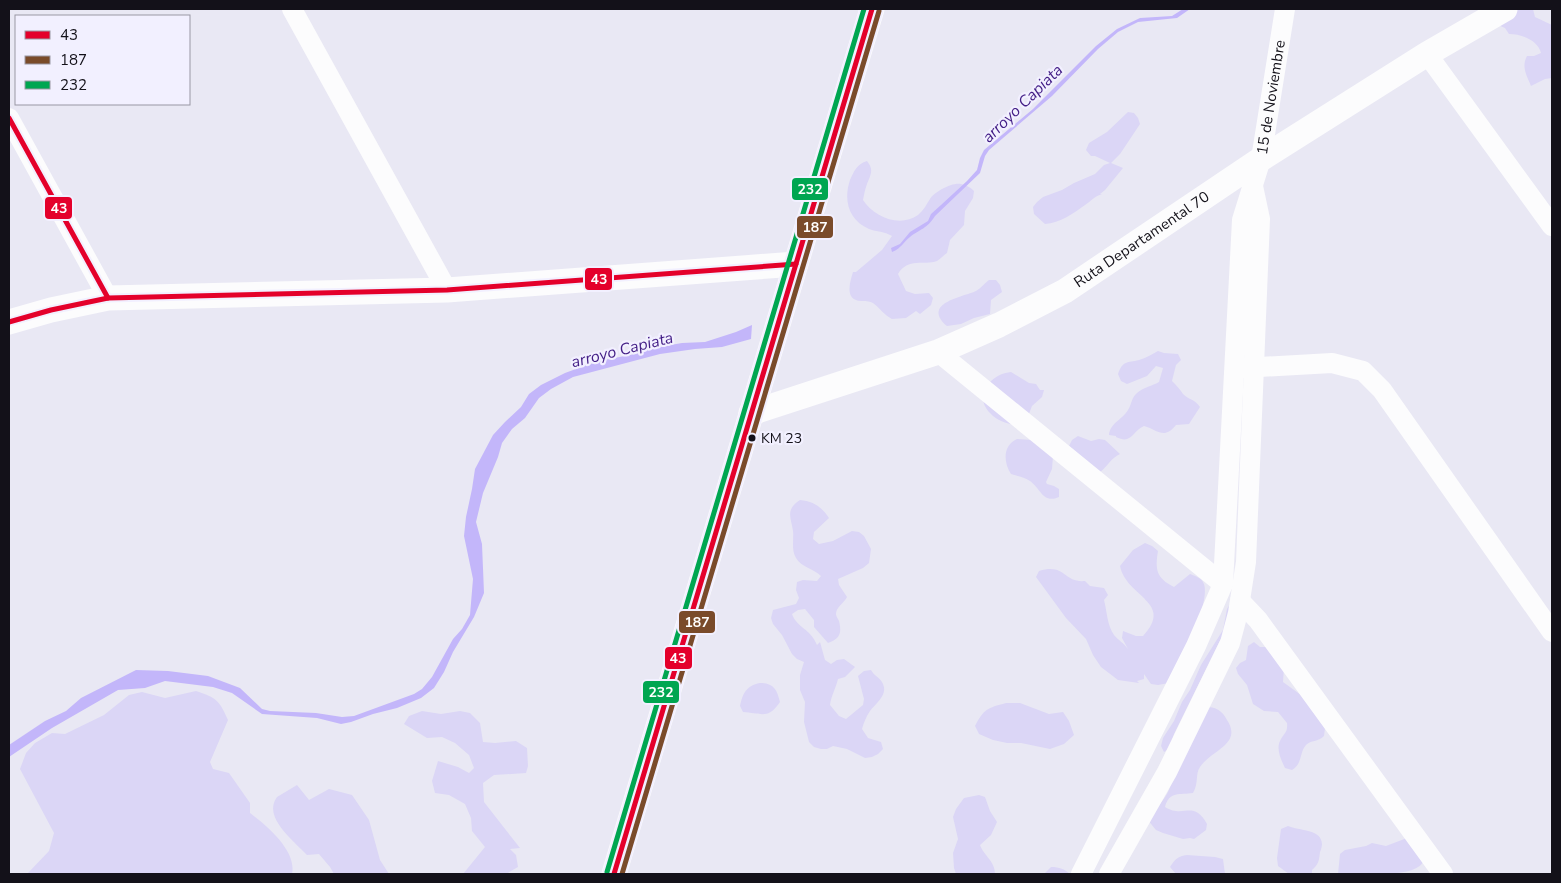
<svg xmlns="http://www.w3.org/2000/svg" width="1561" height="883" viewBox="0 0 1561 883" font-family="'Nunito Sans',sans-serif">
	<rect width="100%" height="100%" fill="#e9e8f4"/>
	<!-- green -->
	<g fill="#dbd6f6">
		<path d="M1485,9H1533L1535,17L1552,25V78L1545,79L1531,86C1527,76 1521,67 1527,56H1534L1541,53C1538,40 1521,34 1509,34L1505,28L1491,22Z"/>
		<path d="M1128,112L1134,113L1138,118L1140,124L1120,154L1111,163L1123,168L1105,190L1100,194H1102C1095,196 1091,201 1085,205C1074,213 1060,223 1045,224L1034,214L1033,207L1037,202L1043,197L1062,190L1074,183L1095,174L1104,165L1110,163L1095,156H1091L1086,150L1089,143L1107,132Z"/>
		<path d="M867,161C874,170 871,174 867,184C865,189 864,195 863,200C874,217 900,228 918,215C924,210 926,205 930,199C934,192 952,182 961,184C966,185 970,187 974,191L973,198L965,211L964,225L950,240L947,253C944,255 940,259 937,261C924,266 908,257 898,274L906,291L915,294L929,293L933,298L931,305L920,314L916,311L906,318L892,319C884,315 880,308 873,303C868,301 866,301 861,301C844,300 850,282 853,272H856L882,250L892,236C884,231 877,232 869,229C849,220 843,201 850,180C854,171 857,164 867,161Z"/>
		<path d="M989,280H996L1000,285L1002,292L991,300L990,314L974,318L961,324L947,326C921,303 963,297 976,291C981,288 985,283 989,280Z"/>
		<path d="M1158,351L1164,353L1178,354L1181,360L1176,365L1172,381C1176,385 1180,389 1183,394C1189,400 1195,399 1200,407L1189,424L1176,425C1164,440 1158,430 1144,426C1132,431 1132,445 1116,437V436L1109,435C1110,423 1122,420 1128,410C1132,404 1131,398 1137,393C1144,387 1152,386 1159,382L1163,368L1156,366L1147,376L1127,384L1121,381L1118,374C1123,360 1127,363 1139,360C1146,358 1152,354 1158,351Z"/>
		<path d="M1011,372L1029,383L1036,384L1040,390H1044L1042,397L1032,406L1027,419L1015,425C1006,423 997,421 990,413C973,396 990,374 1011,372Z"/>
		<path d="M1078,436L1091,441L1099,439L1105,440L1120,454C1111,458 1108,466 1100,472L1069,446L1072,440Z"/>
		<path d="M1017,439L1032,440L1053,456L1052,469L1046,482L1047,484L1054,486L1059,489V497C1043,504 1041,489 1030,481C1025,477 1017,476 1011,474C1003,462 1003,445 1017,439Z"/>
		<path d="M800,500C813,501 822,507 829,518L814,532L813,539L819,544L833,541L852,531L859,532L864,536L871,549L869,563L863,568L838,579L839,585L847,597C844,603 836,607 836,614C836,616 838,619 839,621C842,633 840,639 828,643L814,627V620L805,609L798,610L792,614C797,628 810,628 817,645L820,642L825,660L831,664L837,660L844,659L855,667L845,677L838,679C836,688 831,696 830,705L839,716L846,719L863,705L864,699L858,676L864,671L871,670C874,676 881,678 883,684C888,695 876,703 870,711C866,717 864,722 862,729L868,738L881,742L883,749L878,754L872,757L865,758L847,749L833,746L827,749H821L814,747L809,742L804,722L805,702L800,690V675L804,662L797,659L792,654L782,635L773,624L771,618L773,610L796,604L799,598L796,590L797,582L803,580L817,581L821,576C814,569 801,567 796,558C791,550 794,539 793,531C791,517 785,510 800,500Z"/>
		<path d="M1145,543L1152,546L1158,551C1155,569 1156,578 1174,587L1190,574C1195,576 1201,578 1203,582C1213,598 1181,664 1174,682L1158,685L1151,684L1144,674V679L1137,681L1139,683L1118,680L1101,667L1093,655L1086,639L1066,618L1036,577L1039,571C1066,563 1063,583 1085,581L1090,586L1104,588L1108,595L1104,600C1107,611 1107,625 1114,635C1118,640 1124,643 1128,649L1122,638L1123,631L1136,636H1143C1175,602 1126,597 1120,566L1133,550Z"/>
		<path d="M1230,604L1237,606L1174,734L1170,748L1164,752L1161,746L1163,738L1174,721L1182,702L1190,690L1201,665L1223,630L1227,609Z"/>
		<path d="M1254,642L1260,647H1266L1284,667L1283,682L1301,695L1325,728L1324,736C1318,742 1311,740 1306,745C1299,753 1303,763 1292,770L1285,768C1281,760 1276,749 1280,741C1284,733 1288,733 1287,723L1278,712L1264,711L1253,704L1247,685L1238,674L1236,668L1240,663L1246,660L1248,646Z"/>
		<path d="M760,683C774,683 777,690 780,702C768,720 761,713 743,712L740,706C743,693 746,686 760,683Z"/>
		<path d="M196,691C217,698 219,700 228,720L210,762L213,769L229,773L250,803V813C267,826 297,851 292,874H27L49,851L54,833L20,769L26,753L35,743L52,733L65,734L104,715L129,695L142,692L165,698Z"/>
		<path d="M1006,703H1020L1049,714L1063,712L1069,721L1074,735L1064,744L1050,749L1021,743H1007L993,740L979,734L975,726C984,709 987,708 1006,703Z"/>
		<path d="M1209,707C1218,708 1223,712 1227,720C1243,744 1211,750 1200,767C1195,774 1199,783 1193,793C1180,795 1169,791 1165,807C1184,819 1193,799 1207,824L1206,830L1194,839L1190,838L1183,839L1163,833L1156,830L1147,819C1156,808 1172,794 1171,779Z"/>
		<path d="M422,711L441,714L460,711L470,713L480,723L483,742L495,743L516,741L527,748L528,766L526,773L494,775L483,783L484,802L520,848L510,849L516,855L518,867L506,874H463L485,847L472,831L471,818L465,804L449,795L435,793L432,781L438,761L458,767L469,773L474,768L469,755L455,743L442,737L427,738L404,724L409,716Z"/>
		<path d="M297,785L309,800L329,789L352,795L369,820L380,860L389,874H334L330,867L319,854L307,855C294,841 262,817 277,797Z"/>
		<path d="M979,795L985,797L990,811L997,822L991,835L980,845C984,856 995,861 995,874H956L954,868L953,853L958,839L953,817L956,809L964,798Z"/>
		<path d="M1288,826C1299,831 1322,829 1322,844C1322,846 1321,850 1320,852C1319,860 1319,864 1312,870V873L1289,874L1278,866L1277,858L1281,829Z"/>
		<path d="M1407,838L1425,858C1423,862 1422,865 1418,867C1405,877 1356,874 1338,874L1340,854L1345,850L1366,846L1372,843L1386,846Z"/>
		<path d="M1187,855L1215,857L1223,859L1225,874H1176L1170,867C1175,859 1178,856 1187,855Z"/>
		<path d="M1051,867C1060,867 1064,869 1070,874H1044Z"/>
	</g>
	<!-- water -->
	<g fill="#c3b6fa">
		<path d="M1183,9H1190L1177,18L1138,22L1118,32L1098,49L1052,96L989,150L985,156L980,173L935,216C927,229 920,229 910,237C903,242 902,248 892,252L891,248L900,244L910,232L928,221L931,214L941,205L967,181L977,170L980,158L984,150L1033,109L1096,46L1117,29L1140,18L1172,16Z"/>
		<path d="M752,325L751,339L722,347L695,349L660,354L573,377L551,389L539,398L525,418L512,429L502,443L498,457L483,493L476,522L482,544L484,593L474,617L453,652L444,672L434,688L421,698L397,708L373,714L351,722L341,724L317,718L262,714L232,693L213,687L165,681L145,688L118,690L52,728L9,757V745L45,721L66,711L81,698L136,670L168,671L208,676L240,688L262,709L270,711L316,713L342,717L354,716L414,694L422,689L432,677L453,639L462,629L470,615L473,579L464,536L466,517L472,489L475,469L493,435L505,422L521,407L529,394L541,385L565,373L584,366L604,360L635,354L647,349L682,343L705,342L736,332Z"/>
	</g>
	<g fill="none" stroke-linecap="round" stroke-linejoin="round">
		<!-- minor -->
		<g stroke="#fcfcfd" stroke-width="20">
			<path d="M292,9L447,290"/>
			<path d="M1427,54L1552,226"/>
			<path d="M9,118L108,298"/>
			<path d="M938,352L1223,584"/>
			<path d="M1242,368L1332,363L1363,371L1382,390L1552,632"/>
			<path d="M1240,601L1258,620L1443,874"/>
			<path id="s1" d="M1081,874L1196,646L1223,584L1242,220L1261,159L1285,9"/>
			<path d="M1109,874L1167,772L1230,643L1238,613L1246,562L1260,219L1253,186"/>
		</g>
		<!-- major -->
		<g stroke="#fcfcfd" stroke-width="25">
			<path d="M9,322L51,310L108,298L447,290L796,264"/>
			<path id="s2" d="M751,413L938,352L999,325L1065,291L1261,159L1427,54L1505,9"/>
			<path d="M614,874L872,9"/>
		</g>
		<defs>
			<g id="bus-1">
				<path d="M9,118L108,298"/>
				<path d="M9,322L51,310L108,298L447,290L796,264"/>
				<path d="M614,874L872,9"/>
			</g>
			<path id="bus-2" d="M622,874L879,11"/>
			<path id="bus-3" d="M607,872L864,9"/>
		</defs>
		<!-- bus-1 casing -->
		<use href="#bus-1" stroke="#f2f0ff" stroke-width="9"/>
		<!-- bus-2 casing -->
		<use href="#bus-2" stroke="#f2f0ff" stroke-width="9"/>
		<!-- bus-3 casing -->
		<use href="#bus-3" stroke="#f2f0ff" stroke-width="9"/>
		<!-- bus-1 -->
		<use href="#bus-1" stroke="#e4002b" stroke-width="5"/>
		<!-- bus-2 -->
		<use href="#bus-2" stroke="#7a4b2a" stroke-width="5"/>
		<!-- bus-3 -->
		<use href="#bus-3" stroke="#00a651" stroke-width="5"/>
	</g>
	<!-- markers -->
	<circle fill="#131119" stroke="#f2f0ff" stroke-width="2" cx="752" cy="438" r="4.5"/>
	<g text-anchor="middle" stroke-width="4.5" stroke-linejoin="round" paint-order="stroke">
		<!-- bus labels -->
		<g font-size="14" fill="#131119" stroke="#f2f0ff" text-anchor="start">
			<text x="761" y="443">KM 23</text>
		</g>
		<!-- street labels -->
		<g font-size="15" fill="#131119" stroke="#f2f0ff">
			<text dy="5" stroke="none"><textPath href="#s1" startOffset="814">15 de Noviembre</textPath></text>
			<text dy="5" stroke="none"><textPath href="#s2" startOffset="430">Ruta Departamental 70</textPath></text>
		</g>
		<!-- water labels -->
		<g font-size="16" font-style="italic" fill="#431e86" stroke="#f2f0ff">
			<text transform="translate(1022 103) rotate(-44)" y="6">arroyo Capiata</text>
			<text transform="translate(622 349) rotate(-14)" y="6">arroyo Capiata</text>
		</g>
	</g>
	<g stroke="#f2f0ff" stroke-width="2">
		<rect x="791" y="177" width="38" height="24" rx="5" fill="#00a651"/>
		<rect x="44" y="196" width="29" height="24" rx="5" fill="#e4002b"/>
		<rect x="796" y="215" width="38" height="24" rx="5" fill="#7a4b2a"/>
		<rect x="584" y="267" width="29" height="24" rx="5" fill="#e4002b"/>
		<rect x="678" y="610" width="38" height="24" rx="5" fill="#7a4b2a"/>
		<rect x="664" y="646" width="29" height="24" rx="5" fill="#e4002b"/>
		<rect x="642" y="680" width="38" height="24" rx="5" fill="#00a651"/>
	</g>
	<g font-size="14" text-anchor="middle" font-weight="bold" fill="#fff">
		<text x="810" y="194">232</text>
		<text x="59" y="213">43</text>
		<text x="815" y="232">187</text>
		<text x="599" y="284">43</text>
		<text x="697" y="627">187</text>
		<text x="678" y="663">43</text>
		<text x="661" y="697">232</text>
	</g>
	<!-- border -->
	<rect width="1561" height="883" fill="none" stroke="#131119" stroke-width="20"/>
	<!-- legend -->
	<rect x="15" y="15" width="175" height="90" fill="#f2f0ff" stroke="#9997a3"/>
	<rect x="25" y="31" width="25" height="8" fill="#e4002b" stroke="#9997a3"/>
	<text x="60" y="40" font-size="15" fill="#131119">43</text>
	<rect x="25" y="56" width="25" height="8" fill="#7a4b2a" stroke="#9997a3"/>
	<text x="60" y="65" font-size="15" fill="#131119">187</text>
	<rect x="25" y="81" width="25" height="8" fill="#00a651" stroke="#9997a3"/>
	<text x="60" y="90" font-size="15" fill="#131119">232</text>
</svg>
